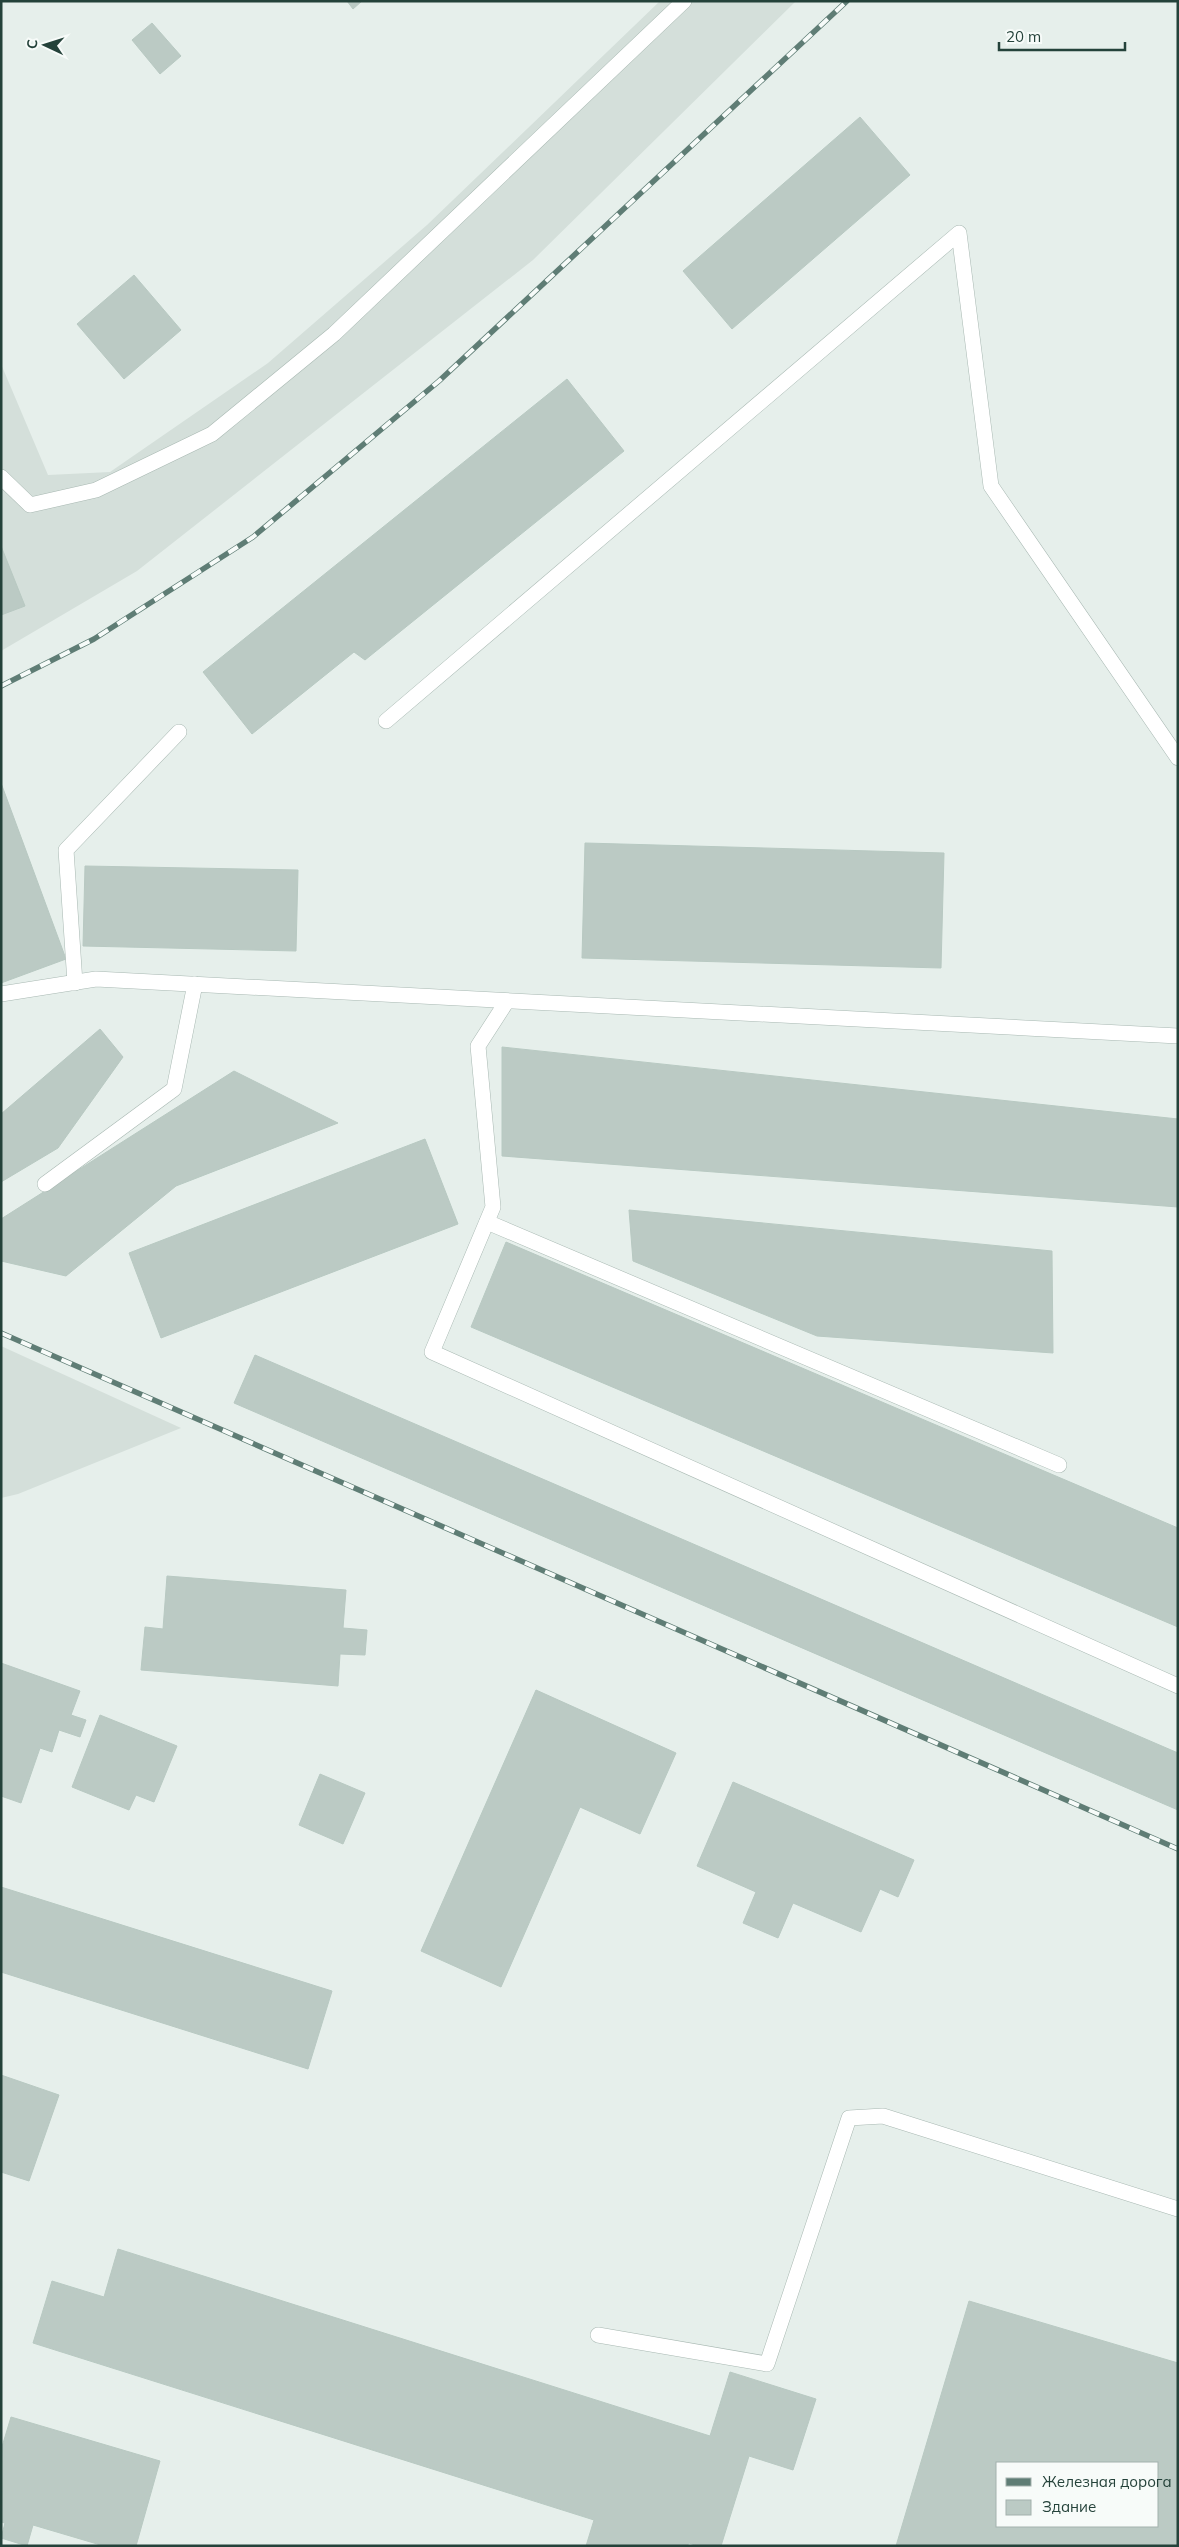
<svg xmlns="http://www.w3.org/2000/svg" width="1179" height="2547" viewBox="0 0 1179 2547" font-family="Mulish,sans-serif">
	<rect width="100%" height="100%" fill="#e6efeb"/>
	<!-- built -->
	<g fill="#d4dfda">
		<path d="M660,1H796L533,260L137,571L1,651V364L48,475L110,472L268,363L427,225Z"/>
		<path d="M1,1346L181,1428L18,1494L1,1498Z"/>
	</g>
	<!-- building -->
	<g fill="#bbcac4" stroke="#b8c9c2" fill-rule="evenodd">
		<path d="M347,1H362L353,9Z"/>
		<path d="M152,23L181,56L160,74L132,40Z"/>
		<path d="M860,117L910,175L732,329L683,271Z"/>
		<path d="M134,275L181,330L124,379L77,324Z"/>
		<path d="M567,379L624,451L365,660L354,652L252,734L203,672Z"/>
		<path d="M1,546L25,606L1,615Z"/>
		<path d="M1,783L66,959L1,983Z"/>
		<path d="M585,843L944,853L941,968L582,958Z"/>
		<path d="M85,866L298,870L296,951L83,946Z"/>
		<path d="M100,1029L123,1057L58,1148L1,1182V1114Z"/>
		<path d="M502,1047L1178,1119V1207L502,1156Z"/>
		<path d="M234,1071L338,1123L176,1186L66,1276L1,1261V1219Z"/>
		<path d="M425,1139L458,1224L161,1338L129,1253Z"/>
		<path d="M629,1210L1052,1251L1053,1353L817,1336L633,1261Z"/>
		<path d="M506,1242L1178,1528V1627L471,1327Z"/>
		<path d="M255,1355L1178,1753V1810L234,1403Z"/>
		<path d="M167,1576L346,1590L343,1628L367,1630L365,1655L340,1654L338,1686L141,1670L145,1627L163,1629Z"/>
		<path d="M1,1663L80,1691L71,1715L86,1720L80,1737L59,1730L52,1752L40,1748L21,1803L1,1796Z"/>
		<path d="M536,1690L676,1753L640,1834L580,1807L501,1987L421,1951Z"/>
		<path d="M100,1715L177,1746L154,1802L136,1795L129,1810L72,1787Z"/>
		<path d="M320,1774L365,1793L343,1844L299,1825Z"/>
		<path d="M733,1782L914,1860L898,1897L880,1889L861,1932L793,1903L778,1938L743,1923L756,1892L697,1866Z"/>
		<path d="M1,1887L332,1991L308,2069L1,1972Z"/>
		<path d="M1,2075L59,2095L29,2181L1,2172Z"/>
		<path d="M118,2249L710,2436L730,2372L816,2399L793,2470L749,2456L721,2546H698L689,2543L687,2546H586L594,2520L33,2343L52,2281L104,2297Z"/>
		<path d="M969,2301L1178,2363V2546H896ZM998,2463H1158V2526H998Z"/>
		<path d="M11,2417L160,2461L136,2546H104L33,2525L27,2546L1,2538L5,2523L1,2522V2450Z"/>
	</g>
	<g fill="none" stroke-linecap="round" stroke-linejoin="round">
		<defs>
			<g id="lane">
				<path d="M1,477L30,505L96,490L212,434L334,334L684,1"/>
				<path d="M386,721L959,233L991,486L1178,758"/>
				<path d="M75,983L66,850L179,732"/>
				<path d="M1,994L96,979L1178,1036"/>
				<path d="M507,1001L478,1046L493,1207L432,1352L1178,1686"/>
				<path d="M45,1184L174,1089L195,984"/>
				<path d="M487,1222L1059,1465"/>
				<path d="M598,2335L767,2364L849,2118L883,2116L1178,2209"/>
			</g>
		</defs>
		<!-- lane casing -->
		<use href="#lane" stroke="#a8b8b2" stroke-width="16"/>
		<!-- lane -->
		<use href="#lane" stroke="#fff" stroke-width="15"/>
		<defs>
			<g id="rail">
				<path d="M1,686L94,639L253,537L439,381L847,1"/>
				<path d="M1,1333L1178,1849"/>
			</g>
		</defs>
		<!-- rail casing -->
		<use href="#rail" stroke="#5f7d75" stroke-width="5.5"/>
		<!-- rail -->
		<use href="#rail" stroke="#f7fbf9" stroke-width="4" stroke-dasharray="11" stroke-linecap="butt"/>
	</g>
	<!-- border -->
	<rect width="1179" height="2547" fill="none" stroke="#24423a" stroke-width="5"/>
	<!-- legend -->
	<rect x="996" y="2462" width="162" height="65" fill="#f7fbf9" stroke="#a3b1ad"/>
	<rect x="1006" y="2478" width="25" height="8" fill="#5f7d75" stroke="#a3b1ad"/>
	<text x="1042" y="2487" font-size="15" fill="#24423a">Железная дорога</text>
	<rect x="1006" y="2500" width="25" height="15" fill="#bbcac4" stroke="#a3b1ad"/>
	<text x="1042" y="2512" font-size="15" fill="#24423a">Здание</text>
	<!-- north arrow -->
	<g transform="translate(45 45) rotate(274)" stroke="#f7fbf9" stroke-width="4" paint-order="stroke">
	<path d="M0-4L9 19L0 12L-9 19Z" fill="#24423a"/>
	<text y="-8" font-size="14" font-weight="bold" text-anchor="middle" fill="#24423a">С</text>
	</g>
	<!-- scale -->
	<path d="M999 42v8h126v-8" fill="none" stroke="#24423a" stroke-width="2.5"/>
	<text x="1006" y="42" font-size="15" fill="#24423a" stroke="#f7fbf9" stroke-width="4" paint-order="stroke">20 m</text>
</svg>
